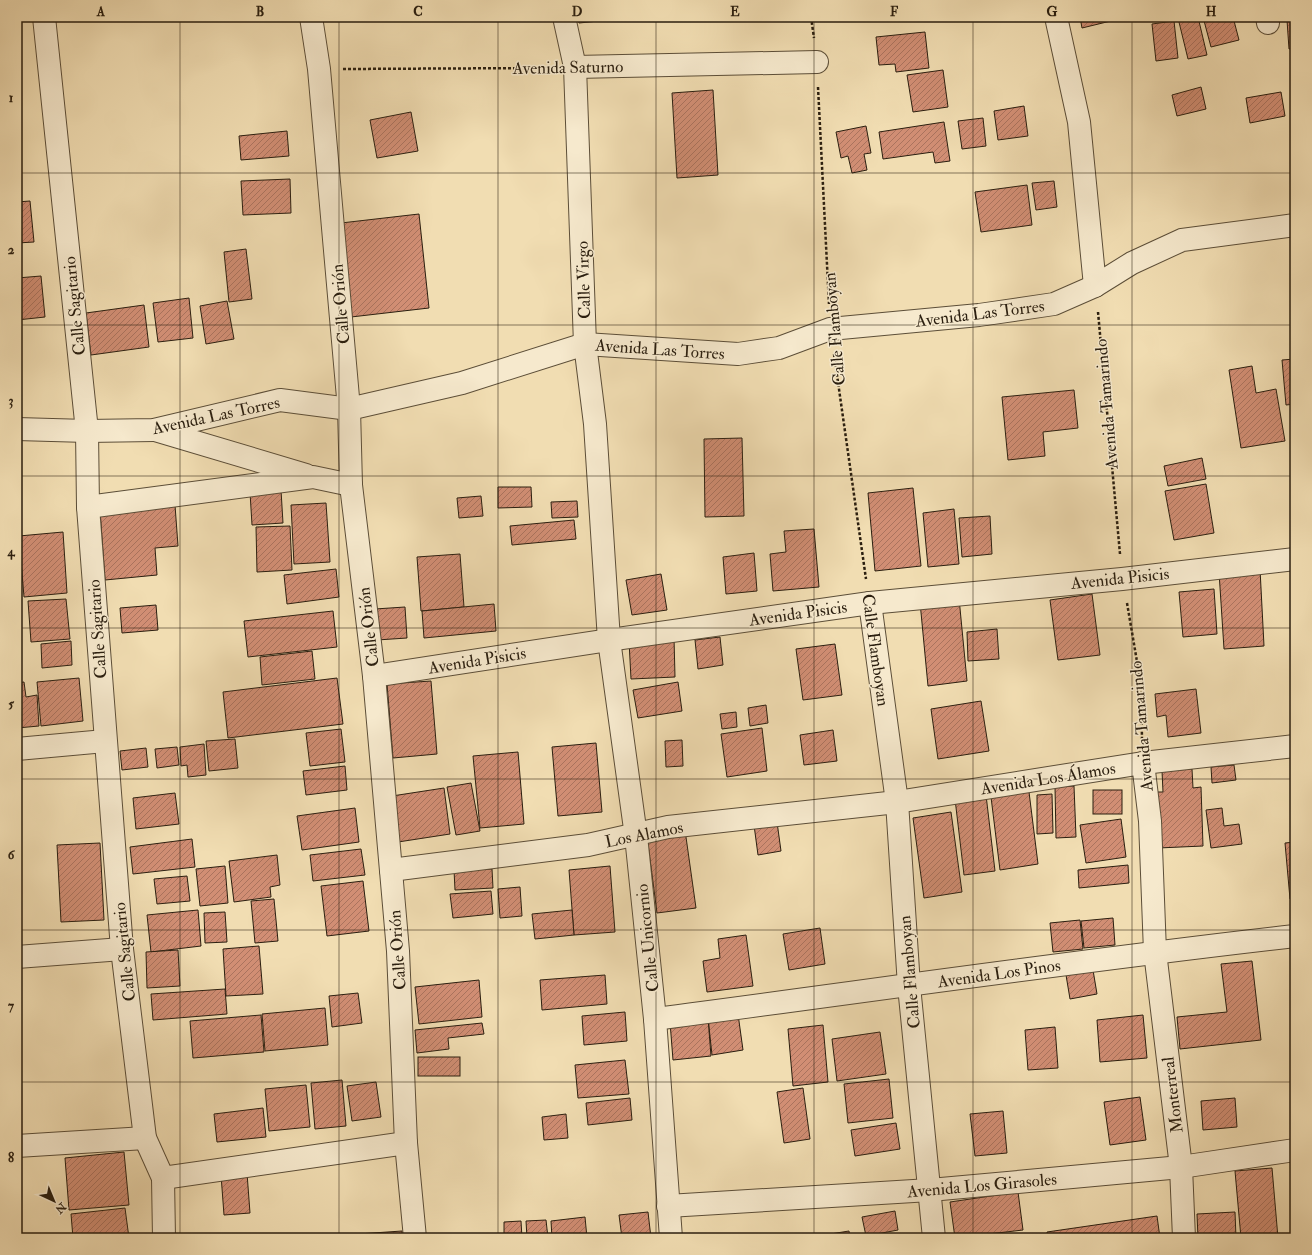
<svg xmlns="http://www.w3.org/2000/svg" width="1312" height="1255" viewBox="0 0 1312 1255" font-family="'IM FELL Double Pica',serif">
	<defs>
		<pattern id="building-hatch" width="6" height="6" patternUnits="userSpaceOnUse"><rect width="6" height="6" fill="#d18e74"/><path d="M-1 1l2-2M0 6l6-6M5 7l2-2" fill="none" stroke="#aa735e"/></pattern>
	</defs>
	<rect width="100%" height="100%" fill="#f1ddb2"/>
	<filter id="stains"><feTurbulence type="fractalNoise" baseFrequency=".005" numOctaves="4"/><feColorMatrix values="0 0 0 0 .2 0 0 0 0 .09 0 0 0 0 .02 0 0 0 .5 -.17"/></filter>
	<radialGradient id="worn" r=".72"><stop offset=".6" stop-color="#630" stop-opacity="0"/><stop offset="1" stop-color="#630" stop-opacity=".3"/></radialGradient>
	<!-- building -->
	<g fill="url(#building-hatch)" stroke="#2a1e0f">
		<path d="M578,17H638L579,23Z"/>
		<path d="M1080,17H1118L1119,19L1082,28Z"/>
		<path d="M1198,17L1207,55L1188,59L1178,18Z"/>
		<path d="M1203,17H1233L1239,40L1211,47Z"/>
		<path d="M1287,20H1295V48L1289,49Z"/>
		<path d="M1174,21L1178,58L1156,61L1152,24Z"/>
		<path d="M925,32L929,68L896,72L895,64L879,65L876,37Z"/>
		<path d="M943,70L948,107L913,112L907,75Z"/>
		<path d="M1201,87L1206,109L1177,116L1172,95Z"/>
		<path d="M713,90L718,175L677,178L672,93Z"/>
		<path d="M1281,92L1285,116L1250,123L1246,98Z"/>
		<path d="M1024,106L1028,136L998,140L994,111Z"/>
		<path d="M411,112L418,151L377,158L370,120Z"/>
		<path d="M983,118L986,146L962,149L958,121Z"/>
		<path d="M944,122L950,161L935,163L933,152L883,159L879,132Z"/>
		<path d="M866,126L871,153L864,154L867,170L852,173L848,156L841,158L836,132Z"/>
		<path d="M287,131L289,156L241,160L239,136Z"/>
		<path d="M290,179L291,213L243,215L241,181Z"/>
		<path d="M1054,181L1057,207L1036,210L1032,183Z"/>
		<path d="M1027,185L1032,225L981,232L975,192Z"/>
		<path d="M30,201L34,242L17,243V202Z"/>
		<path d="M419,214L429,308L351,317L341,223Z"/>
		<path d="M246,249L252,299L229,302L224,252Z"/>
		<path d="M41,276L45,317L17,320V278Z"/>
		<path d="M189,298L193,338L158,342L153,303Z"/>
		<path d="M227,301L234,339L206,344L200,306Z"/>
		<path d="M144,305L149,347L91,355L86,313Z"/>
		<path d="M1295,359V404L1286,405L1282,360Z"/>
		<path d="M1252,366L1256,393L1276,389L1285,441L1241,448L1229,370Z"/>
		<path d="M1074,390L1078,428L1043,432L1045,456L1008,460L1002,397Z"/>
		<path d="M742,438L744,516L705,517L704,439Z"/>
		<path d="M1202,458L1206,479L1168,486L1164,466Z"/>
		<path d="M1206,484L1214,533L1174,540L1165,491Z"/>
		<path d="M498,487H531L532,507L498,508Z"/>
		<path d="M913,488L921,566L875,571L868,493Z"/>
		<path d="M281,490L283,523L252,525L250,492Z"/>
		<path d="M481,496L483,516L459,518L457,498Z"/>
		<path d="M577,501L578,517L552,518L551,502Z"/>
		<path d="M326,503L330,562L294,564L291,505Z"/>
		<path d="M175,505L178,546L155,548L157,575L105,580L100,510Z"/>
		<path d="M954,509L959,564L928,567L923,513Z"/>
		<path d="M990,516L992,554L962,557L959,518Z"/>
		<path d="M574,520L576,539L512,545L510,526Z"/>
		<path d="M290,526L292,570L257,572L256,527Z"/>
		<path d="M814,529L819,587L773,591L770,554L786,552L784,531Z"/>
		<path d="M63,532L67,593L24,597L19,536Z"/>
		<path d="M754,553L757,591L726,594L723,557Z"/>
		<path d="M460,554L464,607L421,611L417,557Z"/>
		<path d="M336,569L339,597L287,604L284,575Z"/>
		<path d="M1260,569L1264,646L1224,649L1219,572Z"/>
		<path d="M661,574L667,610L632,615L626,580Z"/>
		<path d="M1214,589L1217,634L1183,637L1179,592Z"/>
		<path d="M1092,594L1100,655L1058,660L1050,600Z"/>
		<path d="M959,598L967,681L928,686L920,602Z"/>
		<path d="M66,599L70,639L31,642L28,601Z"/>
		<path d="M494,604L496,631L424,638L422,611Z"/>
		<path d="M156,605L158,630L122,633L120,608Z"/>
		<path d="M405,607L407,638L377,640L375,609Z"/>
		<path d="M333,611L337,647L248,657L244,621Z"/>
		<path d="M997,629L999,659L968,661L967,632Z"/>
		<path d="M720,637L723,665L698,669L695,640Z"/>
		<path d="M674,638L675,677L631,679L629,641Z"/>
		<path d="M71,641L72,665L42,668L41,644Z"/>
		<path d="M835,644L842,695L803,700L796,649Z"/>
		<path d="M312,651L315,679L262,685L260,657Z"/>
		<path d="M79,678L83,721L41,726L37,682Z"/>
		<path d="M337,678L343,724L228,738L223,692Z"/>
		<path d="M431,681L437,754L393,758L387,684Z"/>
		<path d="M24,682L26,697L37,695L39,726L17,728V683Z"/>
		<path d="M678,682L682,711L638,718L633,690Z"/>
		<path d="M1196,689L1201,733L1168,737L1166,715L1157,717L1155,694Z"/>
		<path d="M981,701L989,751L938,759L931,709Z"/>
		<path d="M766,705L768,723L750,726L748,708Z"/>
		<path d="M736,712L737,727L722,729L720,714Z"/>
		<path d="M762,728L767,771L727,777L721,734Z"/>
		<path d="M341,729L345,762L310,766L306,733Z"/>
		<path d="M833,730L837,761L804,765L800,735Z"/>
		<path d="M235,739L238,768L209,771L206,741Z"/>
		<path d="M682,740L683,766L666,767L665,741Z"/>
		<path d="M596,743L602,812L558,816L552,747Z"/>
		<path d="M204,744L206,775L188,777L187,765L181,766L180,747Z"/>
		<path d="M177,747L179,765L157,768L155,749Z"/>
		<path d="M146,748L148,767L122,770L120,751Z"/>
		<path d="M518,752L524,824L480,828L473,756Z"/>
		<path d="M1234,765L1236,780L1212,783L1211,767Z"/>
		<path d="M345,766L347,790L306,795L303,771Z"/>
		<path d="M1192,769L1193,788L1201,787L1203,846L1158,848L1155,792H1163L1162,771Z"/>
		<path d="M471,783L480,831L456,835L447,787Z"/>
		<path d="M1074,786L1076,837L1056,838L1055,787Z"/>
		<path d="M444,788L450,834L398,842L392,796Z"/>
		<rect x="1093" y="790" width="29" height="24"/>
		<path d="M1029,792L1038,864L1000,870L991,797Z"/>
		<path d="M175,793L179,824L136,829L133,798Z"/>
		<path d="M1052,794L1053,833L1037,834V795Z"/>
		<path d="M986,795L995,871L964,875L955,799Z"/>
		<path d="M355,808L359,842L302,850L297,816Z"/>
		<path d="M1222,808L1224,826L1239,824L1242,844L1211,848L1206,810Z"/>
		<path d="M951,812L962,892L924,898L913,818Z"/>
		<path d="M1121,819L1126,857L1086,863L1080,825Z"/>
		<path d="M777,822L781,851L758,855L754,825Z"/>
		<path d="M685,830L696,908L657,913L647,836Z"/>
		<path d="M192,839L195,867L133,874L130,847Z"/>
		<path d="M1295,842V898L1290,899L1285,843Z"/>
		<path d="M100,843L104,920L61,922L57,845Z"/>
		<path d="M361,849L365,875L313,881L310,855Z"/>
		<path d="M277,855L280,885L270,887L271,897L234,902L229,861Z"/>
		<path d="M1128,865L1129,883L1079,888L1078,870Z"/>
		<path d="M225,866L228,903L200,906L196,869Z"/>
		<path d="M610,866L615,932L574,935L569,870Z"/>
		<path d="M492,869L493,888L455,890L454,870Z"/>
		<path d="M187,876L190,901L157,904L154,879Z"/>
		<path d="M363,881L369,931L327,936L321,886Z"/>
		<path d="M520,887L522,916L500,918L498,889Z"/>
		<path d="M491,891L493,914L453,918L450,894Z"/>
		<path d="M274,899L278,941L255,943L251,901Z"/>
		<path d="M198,910L201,946L151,952L147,915Z"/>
		<path d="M572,910L574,935L535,939L532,914Z"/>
		<path d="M225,912L227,942L205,943L204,913Z"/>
		<path d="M1113,918L1115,945L1084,948L1081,921Z"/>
		<path d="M1080,920L1083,949L1053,952L1050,923Z"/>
		<path d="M820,928L825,964L789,970L783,934Z"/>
		<path d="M746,935L753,986L707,992L703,961L720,958L718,939Z"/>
		<path d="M259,946L263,994L226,996L223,949Z"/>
		<path d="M178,950L180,986L147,988L146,952Z"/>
		<path d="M1252,961L1261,1040L1180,1049L1177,1017L1227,1012L1221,964Z"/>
		<path d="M1291,961H1295V991H1293Z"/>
		<path d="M1093,970L1097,994L1070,999L1066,975Z"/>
		<path d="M605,975L607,1004L542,1010L540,980Z"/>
		<path d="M479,980L482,1017L419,1024L415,987Z"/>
		<path d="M225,989L227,1014L153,1020L151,994Z"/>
		<path d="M358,993L362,1023L332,1027L329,996Z"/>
		<path d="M325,1008L328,1045L265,1051L262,1014Z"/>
		<path d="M625,1012L627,1041L584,1045L582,1016Z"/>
		<path d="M738,1014L743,1050L712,1055L708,1018Z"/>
		<path d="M261,1015L264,1052L193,1058L190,1021Z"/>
		<path d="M1143,1015L1147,1058L1100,1062L1097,1020Z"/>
		<path d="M708,1018L711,1056L673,1060L670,1022Z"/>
		<path d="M482,1023L484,1034L448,1038L449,1049L417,1053L415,1030Z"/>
		<path d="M823,1025L828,1082L793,1086L788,1029Z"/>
		<path d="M1055,1027L1058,1068L1028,1070L1025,1030Z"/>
		<path d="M880,1032L886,1074L837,1081L832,1039Z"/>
		<rect x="418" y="1057" width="42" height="19"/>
		<path d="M625,1060L629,1094L578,1098L575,1065Z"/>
		<path d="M889,1079L893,1118L848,1123L844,1084Z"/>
		<path d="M342,1080L346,1126L315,1129L311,1083Z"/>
		<path d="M376,1082L381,1117L352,1121L347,1086Z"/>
		<path d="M306,1085L310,1127L269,1131L265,1089Z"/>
		<path d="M803,1088L810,1139L784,1143L777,1092Z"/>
		<path d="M1140,1097L1146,1140L1110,1145L1104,1102Z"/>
		<path d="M630,1098L632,1120L588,1125L586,1103Z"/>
		<path d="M1235,1098L1237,1127L1203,1130L1201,1101Z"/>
		<path d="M263,1108L266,1137L217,1142L214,1114Z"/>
		<path d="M1003,1111L1007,1153L975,1156L970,1114Z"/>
		<path d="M566,1114L568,1138L544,1140L542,1117Z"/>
		<path d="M896,1123L900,1149L855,1156L851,1130Z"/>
		<path d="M124,1152L129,1205L69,1210L65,1158Z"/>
		<path d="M1272,1168L1278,1238H1241L1235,1171Z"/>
		<path d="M247,1173L250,1213L224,1215L221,1175Z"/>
		<path d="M1018,1192L1023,1230L955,1238L950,1202Z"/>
		<path d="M125,1208L129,1238H73L71,1214Z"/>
		<path d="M895,1211L898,1230L866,1236L862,1217Z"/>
		<path d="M648,1212L651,1238H622L619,1215Z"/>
		<path d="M1235,1212L1236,1238H1198L1197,1214Z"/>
		<path d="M1157,1216L1160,1238H1047V1232Z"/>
		<path d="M585,1217L587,1238H552L551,1221Z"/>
		<path d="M546,1220L548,1238H527L526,1221Z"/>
		<path d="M521,1221L522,1238H504V1222Z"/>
		<path d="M402,1231V1238H315V1237Z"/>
		<path d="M849,1231L850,1238H812V1237Z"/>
		<path d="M899,1235V1238H885Z"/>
	</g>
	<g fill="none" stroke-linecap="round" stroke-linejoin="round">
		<defs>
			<g id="minor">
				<path d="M44,17L87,431L88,507L122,949L145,1138L163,1178L164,1238"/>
				<path d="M311,17L319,69L349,409L351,485L374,676L398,951L406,1143L415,1238"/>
				<path d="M564,17L575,67L585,344L595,424L609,640L636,836L655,1019L671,1238"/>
				<path d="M1056,17L1079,122L1095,286"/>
				<path d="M1267,17L1268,23"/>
				<path d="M575,67L817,62"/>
				<path d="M17,429L87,431L154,430L280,400L349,409L462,383L585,344L738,354L779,348L830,329L979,315L1054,304L1095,286L1132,263L1182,240L1295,225"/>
				<path d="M155,430L306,475"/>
				<path d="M88,507L313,477L351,485"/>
				<path d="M870,603L897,802L909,986L934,1238"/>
				<path d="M374,676L609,640L870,603L1122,579L1295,559"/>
				<path d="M17,749L105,741"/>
				<path d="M1143,763L1150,821L1155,952L1181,1167L1184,1238"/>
				<path d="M391,870L588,845L668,827L897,802L1143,763L1295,746"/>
				<path d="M17,957L122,949"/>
				<path d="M655,1019C869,991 1081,960 1295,936"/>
				<path d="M17,1146L145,1138"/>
				<path d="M163,1178L406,1143"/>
				<path d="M668,1206L930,1190L1181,1167L1295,1150"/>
			</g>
		</defs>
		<!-- minor casing -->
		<use href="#minor" stroke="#5c4e38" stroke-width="24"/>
		<!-- path -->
		<g stroke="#2a1e0f" stroke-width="2.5" stroke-dasharray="3 2" stroke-linecap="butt">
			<path d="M811,17L814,38"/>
			<path d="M343,69L550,68"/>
			<path d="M818,87L829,304"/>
			<path d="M1098,312L1120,554"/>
			<path d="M834,354L866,579"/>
			<path d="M1127,603L1141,685L1142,739"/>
		</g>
		<!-- minor -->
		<use href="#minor" stroke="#f6e9cd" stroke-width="22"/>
	</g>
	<!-- grid -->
	<path fill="none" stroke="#2a1e0f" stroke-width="1" stroke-opacity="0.55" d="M180,17V1238M339,17V1238M498,17V1238M656,17V1238M814,17V1238M973,17V1238M1132,17V1238M17,173H1295M17,325H1295M17,476H1295M17,628H1295M17,779H1295M17,930H1295M17,1082H1295"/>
	<g text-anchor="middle" stroke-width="3" stroke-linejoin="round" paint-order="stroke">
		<!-- street labels -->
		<g font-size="17" fill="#2a1e0f" stroke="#f6e9cd">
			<text transform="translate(568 67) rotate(-1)" y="6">Avenida Saturno</text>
			<text transform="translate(583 280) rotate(-92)" y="6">Calle Virgo</text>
			<text transform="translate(340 304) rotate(-95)" y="6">Calle Orión</text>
			<text transform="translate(74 306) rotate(-96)" y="6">Calle Sagitario</text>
			<text transform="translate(980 313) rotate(-7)" y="6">Avenida Las Torres</text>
			<text transform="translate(834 329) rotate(-95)" y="6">Calle Flamboyan</text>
			<text transform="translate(660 349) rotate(4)" y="6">Avenida Las Torres</text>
			<text transform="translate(1106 404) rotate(-95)" y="6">Avenida Tamarindo</text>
			<text transform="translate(216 415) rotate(-12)" y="6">Avenida Las Torres</text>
			<text transform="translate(1120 578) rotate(-6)" y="6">Avenida Pisicis</text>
			<text transform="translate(798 613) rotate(-8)" y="6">Avenida Pisicis</text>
			<text transform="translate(368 627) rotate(-97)" y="6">Calle Orión</text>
			<text transform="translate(97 629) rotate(-94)" y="6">Calle Sagitario</text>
			<text transform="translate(876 650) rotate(82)" y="6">Calle Flamboyan</text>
			<text transform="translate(477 660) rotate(-9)" y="6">Avenida Pisicis</text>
			<text transform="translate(1141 726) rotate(-95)" y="6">Avenida Tamarindo</text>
			<text transform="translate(1048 778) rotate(-9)" y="6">Avenida Los Álamos</text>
			<text transform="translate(644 834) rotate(-11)" y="6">Los Alamos</text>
			<text transform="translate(647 938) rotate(-96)" y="6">Calle Unicornio</text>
			<text transform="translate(397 950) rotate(-94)" y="6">Calle Orión</text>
			<text transform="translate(124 952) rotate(-96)" y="6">Calle Sagitario</text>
			<text transform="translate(909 972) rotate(-95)" y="6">Calle Flamboyan</text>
			<text transform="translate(999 973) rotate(-8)" y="6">Avenida Los Pinos</text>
			<text transform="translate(1172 1095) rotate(-97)" y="6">Monterreal</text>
			<text transform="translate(982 1185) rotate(-5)" y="6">Avenida Los Girasoles</text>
		</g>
	</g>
	<!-- margin -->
	<rect width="1312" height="1255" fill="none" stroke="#f1ddb2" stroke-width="44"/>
	<!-- north arrow -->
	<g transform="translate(54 1201) rotate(136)" stroke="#f6e9cd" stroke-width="3" paint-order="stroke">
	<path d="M0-3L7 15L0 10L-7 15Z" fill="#2a1e0f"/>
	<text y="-6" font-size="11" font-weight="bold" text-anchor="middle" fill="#2a1e0f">N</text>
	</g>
	<rect x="22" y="22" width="1268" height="1211" fill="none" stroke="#2a1e0f" stroke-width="1.5"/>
	<g font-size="13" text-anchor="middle" font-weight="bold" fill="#2a1e0f">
		<text x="101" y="16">A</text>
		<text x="260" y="16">B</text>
		<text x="418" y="16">C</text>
		<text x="577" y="16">D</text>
		<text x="735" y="16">E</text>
		<text x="894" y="16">F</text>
		<text x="1052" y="16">G</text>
		<text x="1211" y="16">H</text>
		<text x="11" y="102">1</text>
		<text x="11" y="254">2</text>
		<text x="11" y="405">3</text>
		<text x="11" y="556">4</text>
		<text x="11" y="708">5</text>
		<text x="11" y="859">6</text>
		<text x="11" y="1010">7</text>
		<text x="11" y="1162">8</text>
	</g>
	<rect width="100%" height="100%" filter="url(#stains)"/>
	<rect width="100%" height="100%" fill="url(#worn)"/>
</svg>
